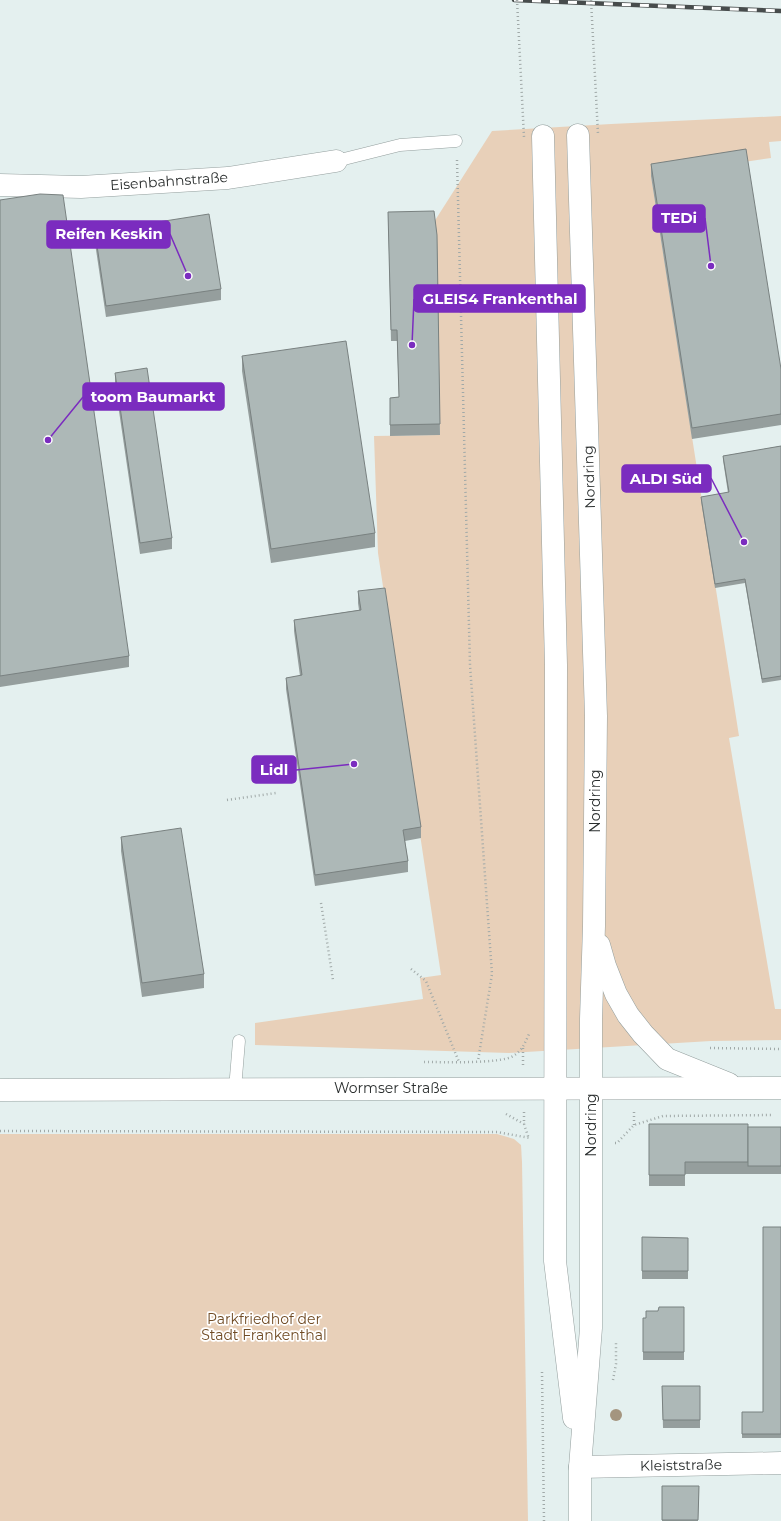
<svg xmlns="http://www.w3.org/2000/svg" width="781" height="1521" viewBox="0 0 781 1521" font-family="Montserrat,sans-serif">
	<rect width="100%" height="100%" fill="#e4f0ef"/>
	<!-- green -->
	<g fill="#e8d0b9">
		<path d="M781,116V141L769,142L771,158L651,176L739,736L729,738L775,1009H781V1040L711,1041L509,1053L255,1045V1023L423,999L420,978L441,975L378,553L374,436L440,435L434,222L492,131L611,124Z"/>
		<path d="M0,1134H497L514,1139L521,1145L522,1162L528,1521H0Z"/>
	</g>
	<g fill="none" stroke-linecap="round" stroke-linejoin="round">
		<defs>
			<g id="lane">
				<path d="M336,161L400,145L456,141"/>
				<path d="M235,1089L239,1041"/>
			</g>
			<g id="street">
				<path d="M0,185L81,187L228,178L336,161"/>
				<path d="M580,1467L781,1463"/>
			</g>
			<g id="secondary">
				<path d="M578,135L596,716L594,926L591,1019V1328L580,1467V1521"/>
				<path d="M543,136L556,665L555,1261L574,1418"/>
				<path d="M599,945L605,966L616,994L628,1015L643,1034L667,1059L729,1084"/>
				<path d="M0,1090L781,1088"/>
			</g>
		</defs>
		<!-- lane casing -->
		<use href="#lane" stroke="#949f9e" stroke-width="13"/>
		<!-- street casing -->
		<use href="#street" stroke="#949f9e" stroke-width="23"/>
		<!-- secondary casing -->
		<use href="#secondary" stroke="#949f9e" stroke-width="23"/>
		<!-- path -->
		<g stroke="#a0a9a8" stroke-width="2.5" stroke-dasharray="1 3" stroke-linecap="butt">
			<path d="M457,160L470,665L492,974L478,1061"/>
			<path d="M227,800L276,793"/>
			<path d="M321,903L333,980"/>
			<path d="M411,969L426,981L459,1062"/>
			<path d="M523,1048V1065"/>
			<path d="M710,1048L781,1049"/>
			<path d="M424,1062C442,1062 501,1064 513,1056C522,1051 525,1043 529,1034H531"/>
			<path d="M524,1112V1124L529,1139"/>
			<path d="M634,1112V1125"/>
			<path d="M506,1114L524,1124"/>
			<path d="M0,1131L497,1132L530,1138"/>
			<path d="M615,1143H617L634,1125L663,1116L773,1115"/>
			<path d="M542,1372L544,1521"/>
			<path d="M613,1380L616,1364V1343"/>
		</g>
		<!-- lane -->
		<use href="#lane" stroke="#fff" stroke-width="12"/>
		<!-- street -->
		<use href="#street" stroke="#fff" stroke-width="22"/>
		<!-- secondary -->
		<use href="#secondary" stroke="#fff" stroke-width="22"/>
		<defs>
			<path id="rail" d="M514,0L781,11"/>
		</defs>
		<!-- rail casing -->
		<use href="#rail" stroke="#474c4c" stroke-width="4.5"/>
		<!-- rail -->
		<use href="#rail" stroke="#fff" stroke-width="3" stroke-dasharray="9" stroke-linecap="butt"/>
		<!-- path-bridge -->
		<g stroke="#a0a9a8" stroke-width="2.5" stroke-dasharray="1 3" stroke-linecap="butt">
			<path d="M517,0L524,137"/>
			<path d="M591,0L598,134"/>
		</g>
	</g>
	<!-- trees -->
	<circle fill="#a4957f" cx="616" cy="1415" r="6"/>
	<!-- wall -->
	<g fill="#959e9d">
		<path d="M651,164L781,369V425L692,439L651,176Z"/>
		<path d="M0,200L129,656V667L0,687Z"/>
		<path d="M388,212L437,235L440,435L390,436V398L399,397L397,341H391Z"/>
		<path d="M95,232L221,289V300L106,317L95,243Z"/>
		<path d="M242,356L375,533V547L271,563L242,371Z"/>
		<path d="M115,373L172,538V549L140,554L115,384Z"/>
		<path d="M781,446V680L762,683L745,583L715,588L701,501V497L728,493L723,460V456Z"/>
		<path d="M358,591L421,827V838L405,841L408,861V872L315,886L286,689V678L300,676L294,631V620L359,610L358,603Z"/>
		<path d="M121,837L204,974V988L142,997L121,851Z"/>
		<path d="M649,1124L748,1127H781V1174H685V1186H649Z"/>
		<path d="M781,1227V1438H742V1412H763Z"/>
		<path d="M642,1237L688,1238V1279H642Z"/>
		<path d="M684,1307V1360H643V1318H646L658,1311Z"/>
		<path d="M662,1386H700V1428H663Z"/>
		<path d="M662,1486H699L698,1521H662Z"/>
	</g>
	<!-- building -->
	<g fill="#adb8b7" stroke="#798180">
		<path d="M746,149L781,369V414L692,428L651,164Z"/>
		<path d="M40,194L63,195L129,656L0,676V200Z"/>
		<path d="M434,211L437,235L440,424L390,425V398L399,397L397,330H391L388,212Z"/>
		<path d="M209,214L221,289L106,306L95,232Z"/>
		<path d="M346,341L375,533L271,549L242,356Z"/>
		<path d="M147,368L172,538L140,543L115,373Z"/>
		<path d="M781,446V676L762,679L745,579L715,584L701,497L729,492L723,456Z"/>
		<path d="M385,588L421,827L403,830L408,861L315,875L286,678L302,675L294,620L361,610L358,591Z"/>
		<path d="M181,828L204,974L142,983L121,837Z"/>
		<path d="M649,1124H748V1162H685V1175H649Z"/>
		<rect x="748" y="1127" width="33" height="39"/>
		<path d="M763,1227H781V1434H742V1412H763Z"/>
		<path d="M642,1237L688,1238V1271H642Z"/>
		<path d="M659,1307H684V1352H643V1318H646V1311H658Z"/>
		<path d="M662,1386H700V1420H663Z"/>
		<path d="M662,1486H699L698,1520H662Z"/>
	</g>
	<g text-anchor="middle" stroke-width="3.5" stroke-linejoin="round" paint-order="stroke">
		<!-- street labels -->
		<g font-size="14" fill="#2b2f2f" stroke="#fff">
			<text transform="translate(169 181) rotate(-4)" y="5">Eisenbahnstraße</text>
			<text transform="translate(589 477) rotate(-92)" y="5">Nordring</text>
			<text transform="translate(595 801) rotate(-90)" y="5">Nordring</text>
			<text x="391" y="1093">Wormser Straße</text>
			<text transform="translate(591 1125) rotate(-90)" y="5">Nordring</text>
			<text transform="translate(681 1465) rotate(-1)" y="5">Kleiststraße</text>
		</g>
		<!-- park labels -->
		<g font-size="14" fill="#704b24" stroke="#fff">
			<text x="264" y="1324">Parkfriedhof der<tspan x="264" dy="16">Stadt Frankenthal</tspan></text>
		</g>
	</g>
	<!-- callouts -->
	<path fill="none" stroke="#7b2cbf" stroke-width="1.5" d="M711 266L705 218M188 276L170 234M412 345L414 299M48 440L83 397M744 542L711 478M354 764L296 770"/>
	<g fill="#7b2cbf" stroke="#fff" stroke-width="1.5">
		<circle cx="711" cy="266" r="4"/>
		<circle cx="188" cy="276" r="4"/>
		<circle cx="412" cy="345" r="4"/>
		<circle cx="48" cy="440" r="4"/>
		<circle cx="744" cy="542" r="4"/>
		<circle cx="354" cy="764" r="4"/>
	</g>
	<g fill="#7b2cbf" stroke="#7b2cbf" stroke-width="1.5">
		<rect x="653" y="205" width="52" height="27" rx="4"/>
		<rect x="47" y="221" width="123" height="27" rx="4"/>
		<rect x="414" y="285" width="171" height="27" rx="4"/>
		<rect x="83" y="383" width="141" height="27" rx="4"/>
		<rect x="622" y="465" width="89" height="27" rx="4"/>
		<rect x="252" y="756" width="44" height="27" rx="4"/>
	</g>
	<g font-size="15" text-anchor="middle" font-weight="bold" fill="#fff">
		<text x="679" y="223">TEDi</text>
		<text x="109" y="239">Reifen Keskin</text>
		<text x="500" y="304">GLEIS4 Frankenthal</text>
		<text x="153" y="402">toom Baumarkt</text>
		<text x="666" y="484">ALDI Süd</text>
		<text x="274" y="775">Lidl</text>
	</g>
</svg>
